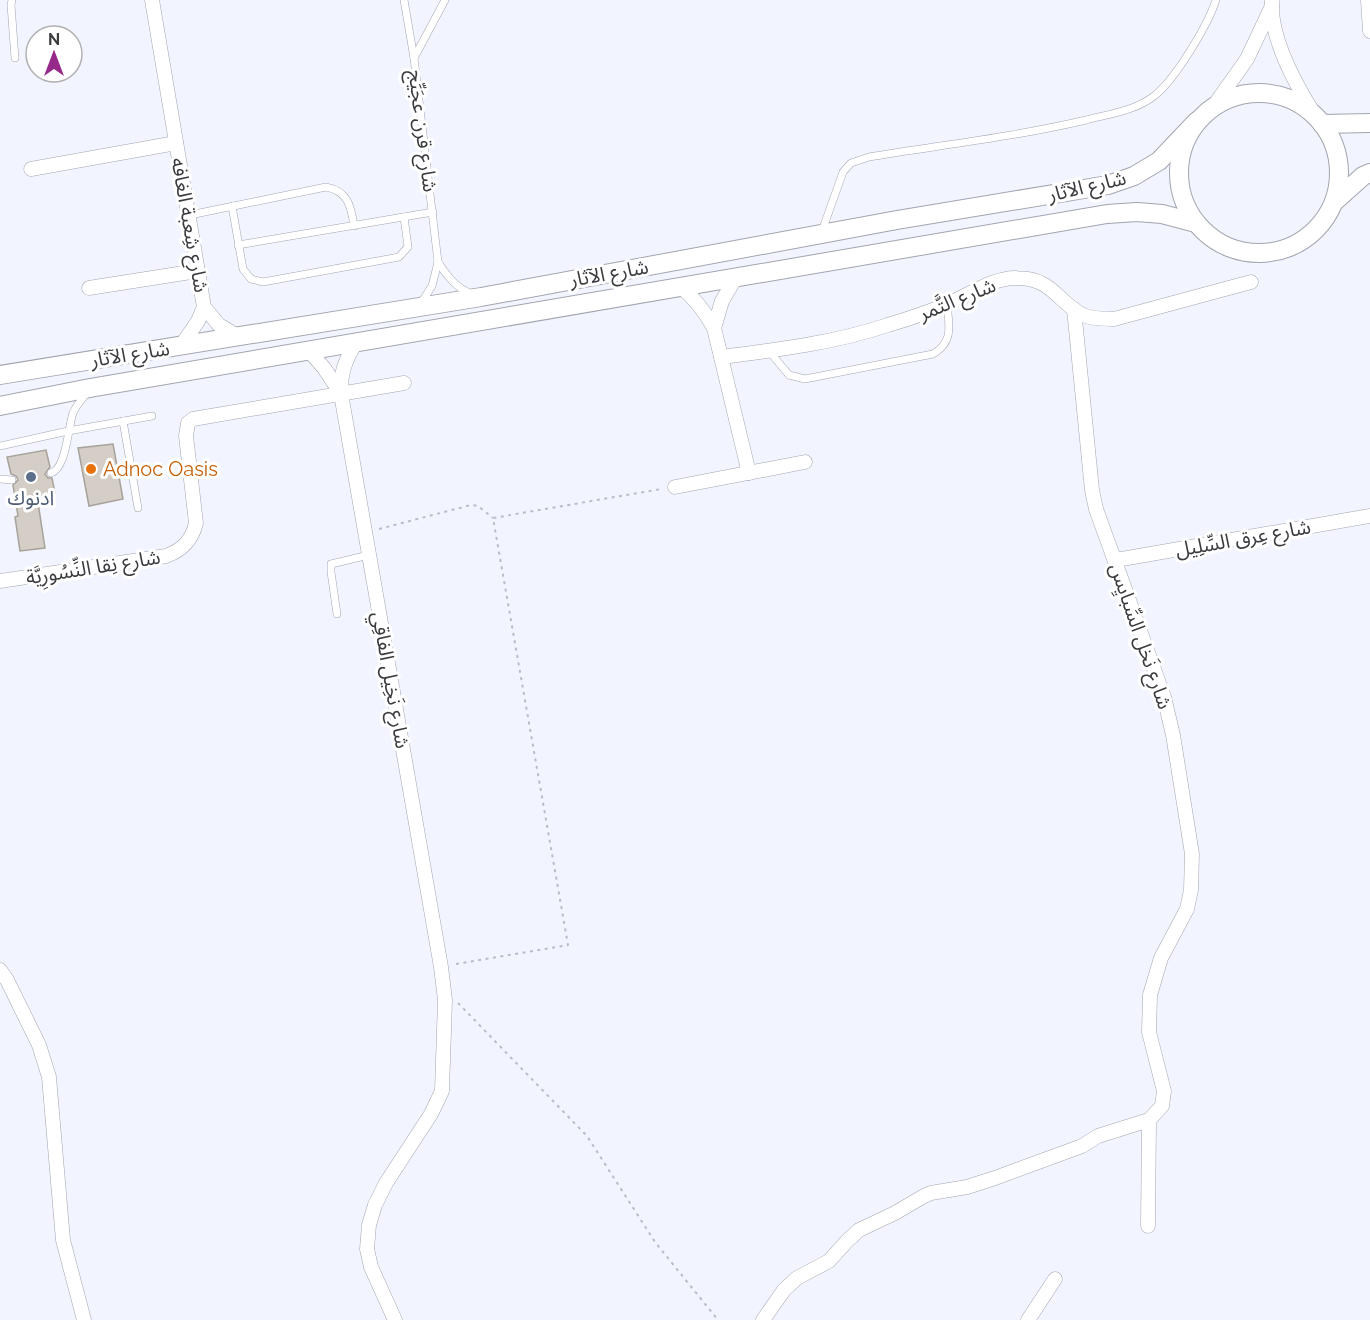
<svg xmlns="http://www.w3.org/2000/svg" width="1370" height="1320" viewBox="0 0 1370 1320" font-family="Raleway,'Noto Sans Arabic',sans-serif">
	<rect width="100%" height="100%" fill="#f2f5ff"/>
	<!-- building -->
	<g fill="#d4cec6" stroke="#a7a29a" stroke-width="1.5">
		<path d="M113,444L123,499L89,506L78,448Z"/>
		<path d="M46,450L50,467L45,474L48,478H52L55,493L37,496L45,548L20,551L15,517L18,516L13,485L18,480L16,476L11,474L7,457Z"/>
	</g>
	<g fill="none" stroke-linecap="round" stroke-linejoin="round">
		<defs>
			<g id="service">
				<path d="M12,0L11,5L15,58"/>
				<path d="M404,0L414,58L438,262L432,286L421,303"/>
				<path d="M414,58L445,0"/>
				<path d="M232,206L243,269L251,279L263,282L399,257L408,247L404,217"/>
				<path d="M190,215L326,187C348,191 351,206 354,226"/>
				<path d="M822,231L843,172L851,163L869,157C941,145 1014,137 1086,120C1109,114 1135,111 1154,96C1175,80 1208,25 1216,0"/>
				<path d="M238,245L433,212"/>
				<path d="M438,262C447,276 456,288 472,294"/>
				<path d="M769,351L789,375L805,379L933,354C954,342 949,325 947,304"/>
				<path d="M123,421L138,508"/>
				<path d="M0,446L68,431L152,416"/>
				<path d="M51,473C66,469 68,428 73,413C76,406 81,400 86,394"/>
				<path d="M0,479L12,480"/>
				<path d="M337,614L331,572V564L369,555"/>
			</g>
			<g id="minor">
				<path d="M152,0L204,307L219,325L239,337"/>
				<path d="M1272,0C1269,37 1297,87 1316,117"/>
				<path d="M1368,0L1370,31"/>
				<path d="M1213,107L1247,59L1272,6"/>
				<path d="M31,169L176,143"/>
				<path d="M681,287C696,299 705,312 714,328L749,473"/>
				<path d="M89,288L197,271"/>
				<path d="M1074,309L1092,490L1096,509L1164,697L1173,735L1192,854L1191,890L1187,909L1161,958L1150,995L1149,1032L1164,1091L1162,1106L1149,1120L1148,1226"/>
				<path d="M714,328L722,301L735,279"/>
				<path d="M355,344C345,361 340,374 341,394L441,967L445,1000L442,1091L431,1114L386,1183L375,1205L369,1225L367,1249L371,1267L395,1320"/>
				<path d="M181,346L198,321L204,307"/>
				<path d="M310,352L324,368L340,392"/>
				<path d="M721,357C777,350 834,343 888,325C908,319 929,312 948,304C969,295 994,277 1017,278C1053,278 1057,302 1083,315C1092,319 1104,319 1114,319L1251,282"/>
				<path d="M675,487L805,462"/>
				<path d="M1116,560L1370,516"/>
				<path d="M0,581L166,556C183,550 192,540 196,523L186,436L188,423L193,419L404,383"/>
				<path d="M0,970L7,980L39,1045L49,1077L63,1240L84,1320"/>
				<path d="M763,1320L784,1290L797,1278L829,1261L847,1241L859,1230L895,1213L924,1196L931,1193L967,1187L995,1178L1082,1146L1098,1136L1149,1120"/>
				<path d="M1028,1320L1055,1279"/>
			</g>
			<g id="tertiary">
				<circle cx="1259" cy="173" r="80"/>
				<path d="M1322,124L1370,123"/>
				<path d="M1334,202L1363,176L1370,173"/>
				<path d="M0,375L481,297L897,220L1108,185L1134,176L1159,161L1197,121"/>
				<path d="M0,406L90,388L1107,214L1137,212L1162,214L1196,223"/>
			</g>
		</defs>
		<!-- service casing -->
		<use href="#service" stroke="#a2a5ae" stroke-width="8"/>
		<!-- minor casing -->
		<use href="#minor" stroke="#a2a5ae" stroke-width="15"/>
		<!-- tertiary casing -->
		<use href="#tertiary" stroke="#a2a5ae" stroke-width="20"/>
		<!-- path -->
		<g stroke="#babcc4" stroke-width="2" stroke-dasharray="3 4.5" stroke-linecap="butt">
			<path d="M379,529L471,505L478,506L493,518"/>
			<path d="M456,964L568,945L493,518L661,489"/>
			<path d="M458,1003L587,1136L655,1242L718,1320"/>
		</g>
		<!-- service -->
		<use href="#service" stroke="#fff" stroke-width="7"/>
		<!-- minor -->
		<use href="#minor" stroke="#fff" stroke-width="14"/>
		<!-- tertiary -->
		<use href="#tertiary" stroke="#fff" stroke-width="18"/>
	</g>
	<!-- markers -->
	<circle fill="#e8710a" stroke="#fff" stroke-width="2" cx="91" cy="469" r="6"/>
	<circle fill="#5c6f8a" stroke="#fff" stroke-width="2" cx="31" cy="477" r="6"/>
	<g text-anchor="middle" stroke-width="6" stroke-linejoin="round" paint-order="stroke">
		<!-- street labels -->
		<g font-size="20" fill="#3b3c40" stroke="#fff">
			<text transform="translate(423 131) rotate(83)" y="7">شارع قرن عجَيِّج</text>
			<text transform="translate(1087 186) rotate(-13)" y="7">شارع الآثار</text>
			<text transform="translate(190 225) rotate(80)" y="7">شارع شِعبة الغافه</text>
			<text transform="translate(609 273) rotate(-10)" y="7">شارع الآثار</text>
			<text transform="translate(957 299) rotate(-22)" y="7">شارع التَّمر</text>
			<text transform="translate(130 354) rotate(-9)" y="7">شارع الآثار</text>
			<text transform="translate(1243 538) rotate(-10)" y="7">شارع عِرق السِّلِيل</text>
			<text transform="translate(93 567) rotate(-9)" y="7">شارع نِقا النِّسُورِيَّة</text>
			<text transform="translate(1141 636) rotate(71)" y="7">شارع نَخل السِّبايِس</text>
			<text transform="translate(391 680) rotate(80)" y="7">شارع نَخِيل الفاقِي</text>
		</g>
		<!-- food labels -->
		<g font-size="20" fill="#c56008" stroke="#fff" text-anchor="start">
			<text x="103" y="476">Adnoc Oasis</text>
		</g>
		<!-- service labels -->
		<g font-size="20" fill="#4e5e75" stroke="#fff">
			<text x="31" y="505">ادنوك</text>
		</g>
	</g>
	<!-- north arrow -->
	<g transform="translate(54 54)"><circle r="28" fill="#ffffff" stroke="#b1b1b3" stroke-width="1.5"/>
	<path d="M0-4.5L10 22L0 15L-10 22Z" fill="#96298a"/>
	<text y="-9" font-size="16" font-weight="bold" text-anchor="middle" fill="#3b3c40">N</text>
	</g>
</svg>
